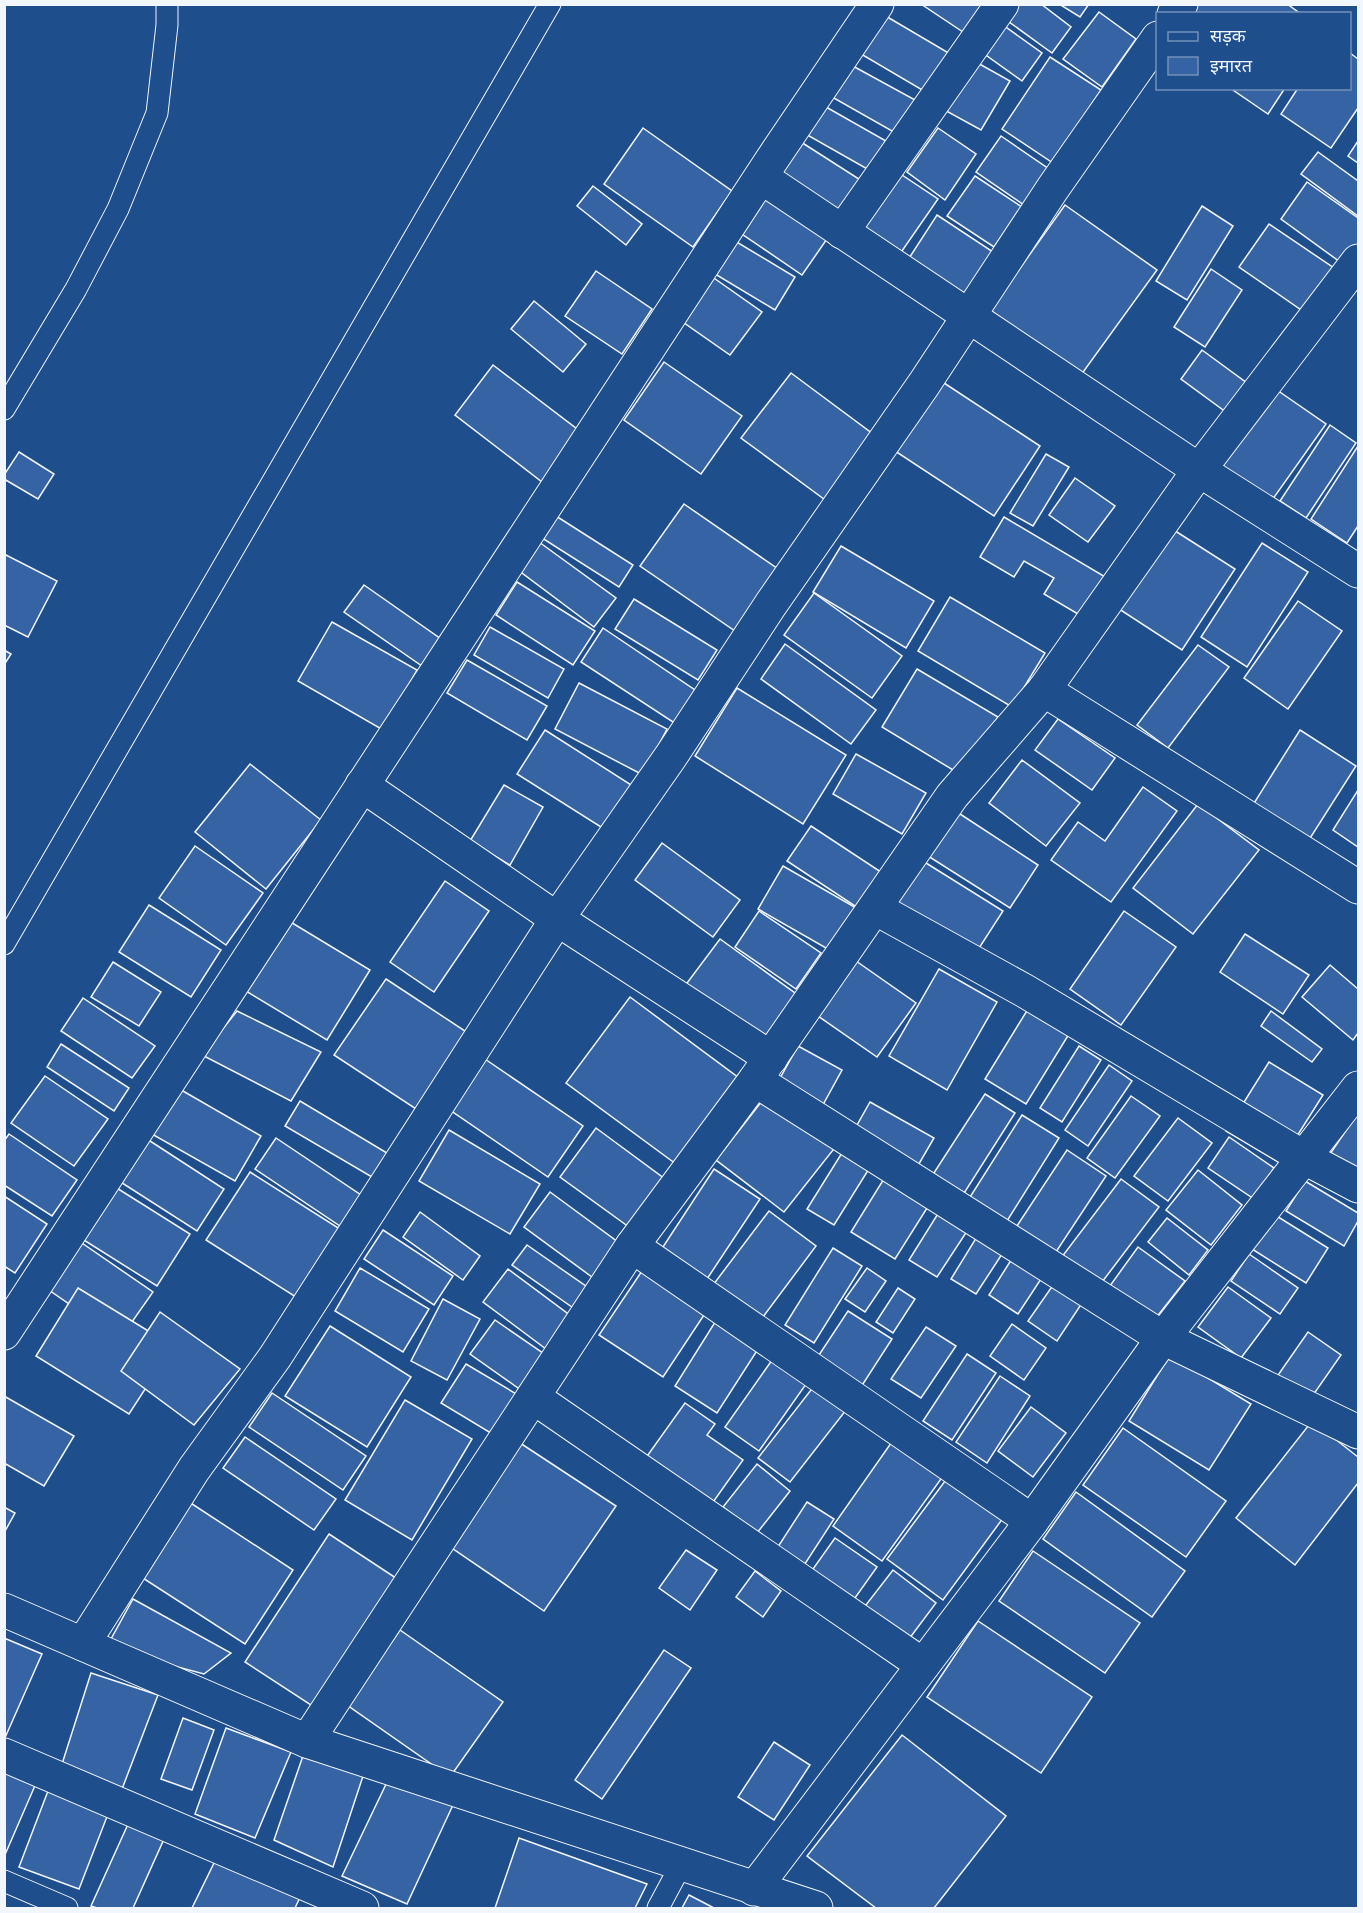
<svg xmlns="http://www.w3.org/2000/svg" width="1363" height="1913" viewBox="0 0 1363 1913" font-family="Quicksand,'Noto Sans Devanagari',sans-serif">
	<rect width="100%" height="100%" fill="#1f4e8c"/>
	<!-- building -->
	<g fill="#3563a3" stroke="#f2f6ff" stroke-width="1.5">
		<path d="M921,4H991L972,38Z"/>
		<path d="M1016,4H1041L1071,27L1052,53L1005,19Z"/>
		<path d="M1059,4H1089L1080,17Z"/>
		<path d="M1192,4H1287L1301,14H1186Z"/>
		<path d="M1099,12L1136,39L1102,87L1063,59Z"/>
		<path d="M884,15L952,55L929,94L861,54Z"/>
		<path d="M996,20L1042,53L1022,81L976,48Z"/>
		<path d="M1350,53L1358,59V108L1331,148L1281,114L1298,88H1350Z"/>
		<path d="M967,57L1010,81L981,130L939,107Z"/>
		<path d="M1050,57L1101,90L1053,163L1002,129Z"/>
		<path d="M851,65L917,101L899,135L832,97Z"/>
		<path d="M1230,88H1285L1268,114Z"/>
		<path d="M819,103L886,141L869,170L802,132Z"/>
		<path d="M643,128L732,191L693,247L604,184Z"/>
		<path d="M938,128L976,154L945,200L907,172Z"/>
		<path d="M1001,136L1049,169L1024,205L976,172Z"/>
		<path d="M1358,141V163L1348,156Z"/>
		<path d="M801,142L862,181L839,218L778,179Z"/>
		<path d="M1318,152L1358,181V216L1301,174Z"/>
		<path d="M896,171L938,199L895,261L856,235Z"/>
		<path d="M975,176L1022,207L994,247L947,216Z"/>
		<path d="M1307,182L1358,218V250L1347,267L1281,219Z"/>
		<path d="M593,186L642,224L626,245L577,206Z"/>
		<path d="M762,192L829,236L802,275L736,230Z"/>
		<path d="M1065,205L1157,270L1081,375L990,310Z"/>
		<path d="M1202,206L1233,226L1187,300L1156,281Z"/>
		<path d="M937,215L999,256L964,306L904,266Z"/>
		<path d="M1269,224L1337,270L1307,314L1239,267Z"/>
		<path d="M735,241L795,277L775,310L715,274Z"/>
		<path d="M1211,269L1242,290L1205,347L1174,327Z"/>
		<path d="M596,271L652,309L622,354L565,316Z"/>
		<path d="M711,276L762,312L730,355L680,320Z"/>
		<path d="M534,301L586,344L563,372L511,329Z"/>
		<path d="M1202,350L1251,386L1230,415L1181,379Z"/>
		<path d="M664,362L742,416L701,474L624,420Z"/>
		<path d="M493,365L581,432L542,482L455,415Z"/>
		<path d="M791,373L877,437L828,502L741,438Z"/>
		<path d="M941,381L1040,446L994,516L895,451Z"/>
		<path d="M1274,388L1326,424L1270,503L1219,468Z"/>
		<path d="M1330,425L1356,443L1306,518L1280,501Z"/>
		<path d="M1358,446V526L1347,543L1311,519Z"/>
		<path d="M19,452L54,474L38,499L4,479V475Z"/>
		<path d="M1046,454L1069,467L1033,526L1010,513Z"/>
		<path d="M1075,478L1115,506L1088,542L1049,515Z"/>
		<path d="M684,504L781,571L738,633L640,566Z"/>
		<path d="M556,516L633,565L619,587L542,538Z"/>
		<path d="M1004,517L1107,578L1083,617L1044,594L1054,578L1024,561L1014,577L980,557Z"/>
		<path d="M1169,527L1235,569L1182,650L1116,607Z"/>
		<path d="M539,542L616,598L594,627L518,570Z"/>
		<path d="M1262,543L1308,572L1247,667L1201,637Z"/>
		<path d="M841,546L934,601L906,648L813,592Z"/>
		<path d="M4,554L57,581L28,637L4,625Z"/>
		<path d="M517,582L595,631L573,665L496,615Z"/>
		<path d="M364,585L441,639L422,666L344,612Z"/>
		<path d="M814,593L902,656L872,698L784,635Z"/>
		<path d="M950,597L1045,653L1012,707L918,651Z"/>
		<path d="M634,599L717,650L698,680L615,629Z"/>
		<path d="M1298,601L1342,631L1288,709L1244,678Z"/>
		<path d="M332,622L417,670L383,730L298,681Z"/>
		<path d="M490,627L564,669L548,698L474,655Z"/>
		<path d="M603,628L698,692L676,724L581,662Z"/>
		<path d="M785,644L876,710L851,744L761,679Z"/>
		<path d="M1198,645L1229,667L1168,748L1137,725Z"/>
		<path d="M4,650L11,654L4,665Z"/>
		<path d="M467,660L547,706L527,740L447,693Z"/>
		<path d="M917,669L998,717L963,776L882,727Z"/>
		<path d="M579,683L667,729L643,775L555,729Z"/>
		<path d="M737,688L846,755L803,824L695,756Z"/>
		<path d="M1058,719L1115,758L1092,790L1035,750Z"/>
		<path d="M545,730L639,790L612,834L517,774Z"/>
		<path d="M1300,730L1356,766L1307,843L1251,808Z"/>
		<path d="M856,754L926,793L902,834L833,794Z"/>
		<path d="M1022,760L1080,803L1046,846L989,803Z"/>
		<path d="M250,764L321,820L266,889L195,832Z"/>
		<path d="M504,785L543,807L510,865L470,841Z"/>
		<path d="M1143,787L1177,811L1111,902L1051,860L1078,822L1105,841Z"/>
		<path d="M1358,790V847L1333,830Z"/>
		<path d="M1198,804L1259,850L1193,934L1133,888Z"/>
		<path d="M957,812L1038,865L1010,908L928,856Z"/>
		<path d="M811,826L887,876L864,912L787,861Z"/>
		<path d="M662,843L740,900L713,937L635,880Z"/>
		<path d="M195,846L263,893L226,945L159,898Z"/>
		<path d="M918,858L1003,911L974,956L890,903Z"/>
		<path d="M783,866L858,909L833,952L758,909Z"/>
		<path d="M445,881L489,911L434,992L390,962Z"/>
		<path d="M149,905L221,950L191,997L119,952Z"/>
		<path d="M759,911L821,953L796,989L735,947Z"/>
		<path d="M1124,911L1176,947L1121,1025L1070,989Z"/>
		<path d="M284,918L370,970L327,1040L241,988Z"/>
		<path d="M1245,934L1309,975L1283,1014L1220,972Z"/>
		<path d="M720,939L802,998L765,1049L681,991Z"/>
		<path d="M856,961L916,1003L877,1057L818,1016Z"/>
		<path d="M113,962L161,992L139,1026L91,997Z"/>
		<path d="M1330,965L1358,989V1033L1353,1040L1302,997Z"/>
		<path d="M939,969L997,1002L947,1090L889,1056Z"/>
		<path d="M386,979L468,1033L416,1109L334,1055Z"/>
		<path d="M630,997L739,1078L676,1164L566,1083Z"/>
		<path d="M83,998L155,1046L132,1078L61,1031Z"/>
		<path d="M1028,1009L1069,1034L1026,1104L985,1079Z"/>
		<path d="M237,1011L321,1052L291,1101L202,1055Z"/>
		<path d="M1271,1011L1322,1049L1312,1062L1261,1026Z"/>
		<path d="M61,1044L129,1088L114,1111L47,1067Z"/>
		<path d="M798,1046L842,1070L819,1112L774,1089Z"/>
		<path d="M1079,1046L1101,1060L1062,1122L1040,1108Z"/>
		<path d="M482,1057L583,1126L548,1177L447,1108Z"/>
		<path d="M1269,1062L1323,1095L1280,1163L1226,1131Z"/>
		<path d="M1109,1065L1132,1081L1088,1146L1065,1130Z"/>
		<path d="M45,1076L108,1119L74,1166L11,1123Z"/>
		<path d="M176,1087L261,1136L235,1181L150,1133Z"/>
		<path d="M769,1092L837,1145L784,1212L716,1160Z"/>
		<path d="M985,1094L1015,1113L961,1198L930,1179Z"/>
		<path d="M1131,1096L1160,1116L1115,1178L1087,1158Z"/>
		<path d="M300,1101L392,1156L377,1180L285,1126Z"/>
		<path d="M870,1102L934,1138L916,1169L852,1134Z"/>
		<path d="M1358,1113V1175L1330,1154Z"/>
		<path d="M1022,1115L1059,1138L1002,1229L965,1205Z"/>
		<path d="M1178,1118L1212,1143L1168,1201L1134,1176Z"/>
		<path d="M596,1128L665,1179L629,1227L560,1177Z"/>
		<path d="M449,1130L540,1184L510,1234L419,1181Z"/>
		<path d="M9,1134L77,1180L52,1216L4,1185V1141Z"/>
		<path d="M1229,1137L1274,1168L1254,1199L1208,1168Z"/>
		<path d="M276,1138L361,1195L340,1226L255,1169Z"/>
		<path d="M147,1139L224,1189L197,1231L119,1181Z"/>
		<path d="M845,1148L872,1164L834,1225L807,1209Z"/>
		<path d="M1067,1150L1106,1176L1054,1255L1015,1229Z"/>
		<path d="M714,1169L760,1199L705,1282L659,1253Z"/>
		<path d="M890,1169L934,1197L895,1259L851,1232Z"/>
		<path d="M1198,1170L1242,1205L1211,1245L1166,1210Z"/>
		<path d="M250,1172L343,1231L299,1299L206,1240Z"/>
		<path d="M1121,1179L1159,1207L1099,1286L1061,1258Z"/>
		<path d="M1305,1181L1358,1213V1221L1344,1246L1286,1211Z"/>
		<path d="M112,1185L190,1234L157,1286L79,1237Z"/>
		<path d="M550,1192L622,1245L596,1280L524,1227Z"/>
		<path d="M4,1196L47,1224L15,1273L4,1266Z"/>
		<path d="M944,1204L973,1222L937,1277L909,1260Z"/>
		<path d="M769,1211L816,1246L760,1321L713,1285Z"/>
		<path d="M420,1212L480,1256L463,1280L403,1237Z"/>
		<path d="M1275,1215L1328,1248L1306,1283L1252,1249Z"/>
		<path d="M1167,1218L1208,1250L1189,1275L1148,1242Z"/>
		<path d="M383,1230L453,1276L434,1305L364,1259Z"/>
		<path d="M978,1235L1004,1251L976,1294L951,1279Z"/>
		<path d="M79,1241L153,1292L120,1339L46,1288Z"/>
		<path d="M527,1245L593,1291L579,1312L512,1265Z"/>
		<path d="M1138,1247L1185,1281L1152,1323L1107,1290Z"/>
		<path d="M833,1248L862,1266L814,1343L785,1325Z"/>
		<path d="M1249,1254L1298,1288L1280,1314L1231,1281Z"/>
		<path d="M1013,1257L1043,1276L1018,1314L989,1295Z"/>
		<path d="M360,1268L429,1309L403,1352L335,1311Z"/>
		<path d="M644,1268L708,1309L663,1377L599,1335Z"/>
		<path d="M867,1268L886,1281L865,1312L845,1299Z"/>
		<path d="M508,1269L575,1319L550,1352L483,1302Z"/>
		<path d="M1058,1278L1086,1297L1057,1341L1028,1321Z"/>
		<path d="M1228,1287L1271,1318L1241,1358L1198,1327Z"/>
		<path d="M78,1288L173,1346L129,1414L36,1356Z"/>
		<path d="M898,1288L915,1299L893,1333L876,1322Z"/>
		<path d="M443,1299L480,1319L447,1380L411,1361Z"/>
		<path d="M848,1311L892,1339L861,1387L817,1358Z"/>
		<path d="M160,1312L240,1369L194,1425L121,1371Z"/>
		<path d="M717,1319L760,1346L717,1413L675,1386Z"/>
		<path d="M495,1320L550,1358L525,1393L470,1354Z"/>
		<path d="M1012,1324L1046,1348L1024,1380L990,1356Z"/>
		<path d="M330,1326L411,1377L367,1447L285,1396Z"/>
		<path d="M926,1327L956,1346L921,1398L891,1379Z"/>
		<path d="M1308,1332L1341,1355L1309,1401L1276,1378Z"/>
		<path d="M777,1353L811,1377L759,1451L725,1427Z"/>
		<path d="M967,1354L996,1373L952,1440L923,1421Z"/>
		<path d="M1170,1355L1251,1404L1209,1470L1129,1421Z"/>
		<path d="M466,1364L523,1398L499,1438L441,1403Z"/>
		<path d="M1000,1376L1030,1396L987,1463L956,1442Z"/>
		<path d="M818,1381L850,1405L790,1482L758,1458Z"/>
		<path d="M272,1393L366,1456L343,1490L249,1427Z"/>
		<path d="M4,1396L74,1436L44,1486L4,1463Z"/>
		<path d="M405,1400L472,1439L412,1540L345,1500Z"/>
		<path d="M685,1403L715,1424L707,1435L743,1460L711,1505L645,1459Z"/>
		<path d="M1031,1407L1066,1433L1033,1477L998,1451Z"/>
		<path d="M1312,1421L1358,1457V1483L1295,1565L1236,1518Z"/>
		<path d="M1123,1428L1226,1501L1186,1557L1083,1485Z"/>
		<path d="M896,1436L946,1472L882,1561L833,1526Z"/>
		<path d="M245,1437L336,1499L314,1530L223,1468Z"/>
		<path d="M514,1439L616,1506L544,1611L443,1542Z"/>
		<path d="M757,1464L790,1491L757,1533L723,1507Z"/>
		<path d="M951,1473L1006,1514L943,1600L887,1559Z"/>
		<path d="M1076,1492L1185,1571L1152,1617L1043,1539Z"/>
		<path d="M183,1498L293,1570L245,1644L135,1573Z"/>
		<path d="M807,1502L834,1519L801,1570L774,1553Z"/>
		<path d="M4,1507L15,1513L4,1533Z"/>
		<path d="M329,1534L402,1582L317,1709L245,1662Z"/>
		<path d="M835,1538L877,1567L850,1605L808,1576Z"/>
		<path d="M686,1550L717,1570L690,1610L659,1588Z"/>
		<path d="M1033,1551L1140,1623L1105,1673L999,1601Z"/>
		<path d="M893,1570L936,1603L906,1643L862,1610Z"/>
		<path d="M755,1571L781,1591L763,1617L736,1597Z"/>
		<path d="M133,1599L231,1653L204,1674L106,1648Z"/>
		<path d="M978,1621L1092,1697L1041,1773L927,1697Z"/>
		<path d="M400,1630L503,1702L450,1777L347,1705Z"/>
		<path d="M4,1638L42,1654L4,1740Z"/>
		<path d="M664,1650L691,1668L602,1799L575,1780Z"/>
		<path d="M91,1673L158,1695L122,1789L62,1764Z"/>
		<path d="M183,1718L214,1730L192,1790L161,1779Z"/>
		<path d="M226,1728L291,1752L255,1838L195,1814Z"/>
		<path d="M902,1735L1006,1816L934,1908H876L807,1856Z"/>
		<path d="M774,1742L810,1765L774,1820L738,1797Z"/>
		<path d="M305,1750L365,1770L333,1867L274,1840Z"/>
		<path d="M4,1766L37,1781L4,1857Z"/>
		<path d="M389,1778L453,1805L407,1904L342,1876Z"/>
		<path d="M48,1791L108,1814L79,1889L19,1867Z"/>
		<path d="M129,1822L164,1839L133,1908H97L91,1906Z"/>
		<path d="M519,1838L647,1884L635,1908H495Z"/>
		<path d="M217,1857L302,1893L295,1908H192Z"/>
		<path d="M689,1895L714,1908H682Z"/>
	</g>
	<g fill="none" stroke-linecap="round" stroke-linejoin="round">
		<defs>
			<g id="lane">
				<path d="M4,409L76,289L118,209L157,113L167,25V4"/>
				<path d="M4,944L550,4"/>
				<path d="M4,1881L67,1908"/>
				<path d="M658,1908L681,1865"/>
			</g>
			<g id="street">
				<path d="M1174,14L1181,4"/>
				<path d="M761,177L1199,470L1358,571"/>
				<path d="M842,232L1002,4"/>
				<path d="M1044,690L1358,887"/>
				<path d="M362,785L557,919L771,1058"/>
				<path d="M875,908L1025,991L1303,1157L1358,1186"/>
				<path d="M755,1080L1163,1338L1358,1432"/>
				<path d="M632,1246L1032,1521"/>
				<path d="M4,1333L771,161L877,4"/>
				<path d="M533,1397L923,1665"/>
				<path d="M4,1610L307,1741L816,1908"/>
				<path d="M83,1644L194,1469L275,1357L557,919L671,756L771,604L924,384L1053,188L1158,38"/>
				<path d="M307,1741L632,1246L755,1080L952,796L1044,690L1199,470L1358,261"/>
				<path d="M4,1755L362,1908"/>
				<path d="M754,1889L1032,1521L1163,1338L1358,1088"/>
			</g>
		</defs>
		<!-- lane casing -->
		<use href="#lane" stroke="#f2f6ff" stroke-width="23"/>
		<!-- street casing -->
		<use href="#street" stroke="#f2f6ff" stroke-width="35"/>
		<!-- lane -->
		<use href="#lane" stroke="#1f4e8c" stroke-width="21"/>
		<!-- street -->
		<use href="#street" stroke="#1f4e8c" stroke-width="33"/>
	</g>
	<!-- border -->
	<rect width="1363" height="1913" fill="none" stroke="#f2f6ff" stroke-width="12"/>
	<!-- legend -->
	<rect x="1156" y="12" width="195" height="78" fill="#1f4e8c" stroke="#7391ba" stroke-width="1.5"/>
	<rect x="1168" y="32" width="30" height="9" fill="#1f4e8c" stroke="#7391ba" stroke-width="1.5"/>
	<text x="1210" y="42" font-size="18" fill="#f2f6ff">सड़क</text>
	<rect x="1168" y="57" width="30" height="18" fill="#3563a3" stroke="#7391ba" stroke-width="1.5"/>
	<text x="1210" y="72" font-size="18" fill="#f2f6ff">इमारत</text>
</svg>
